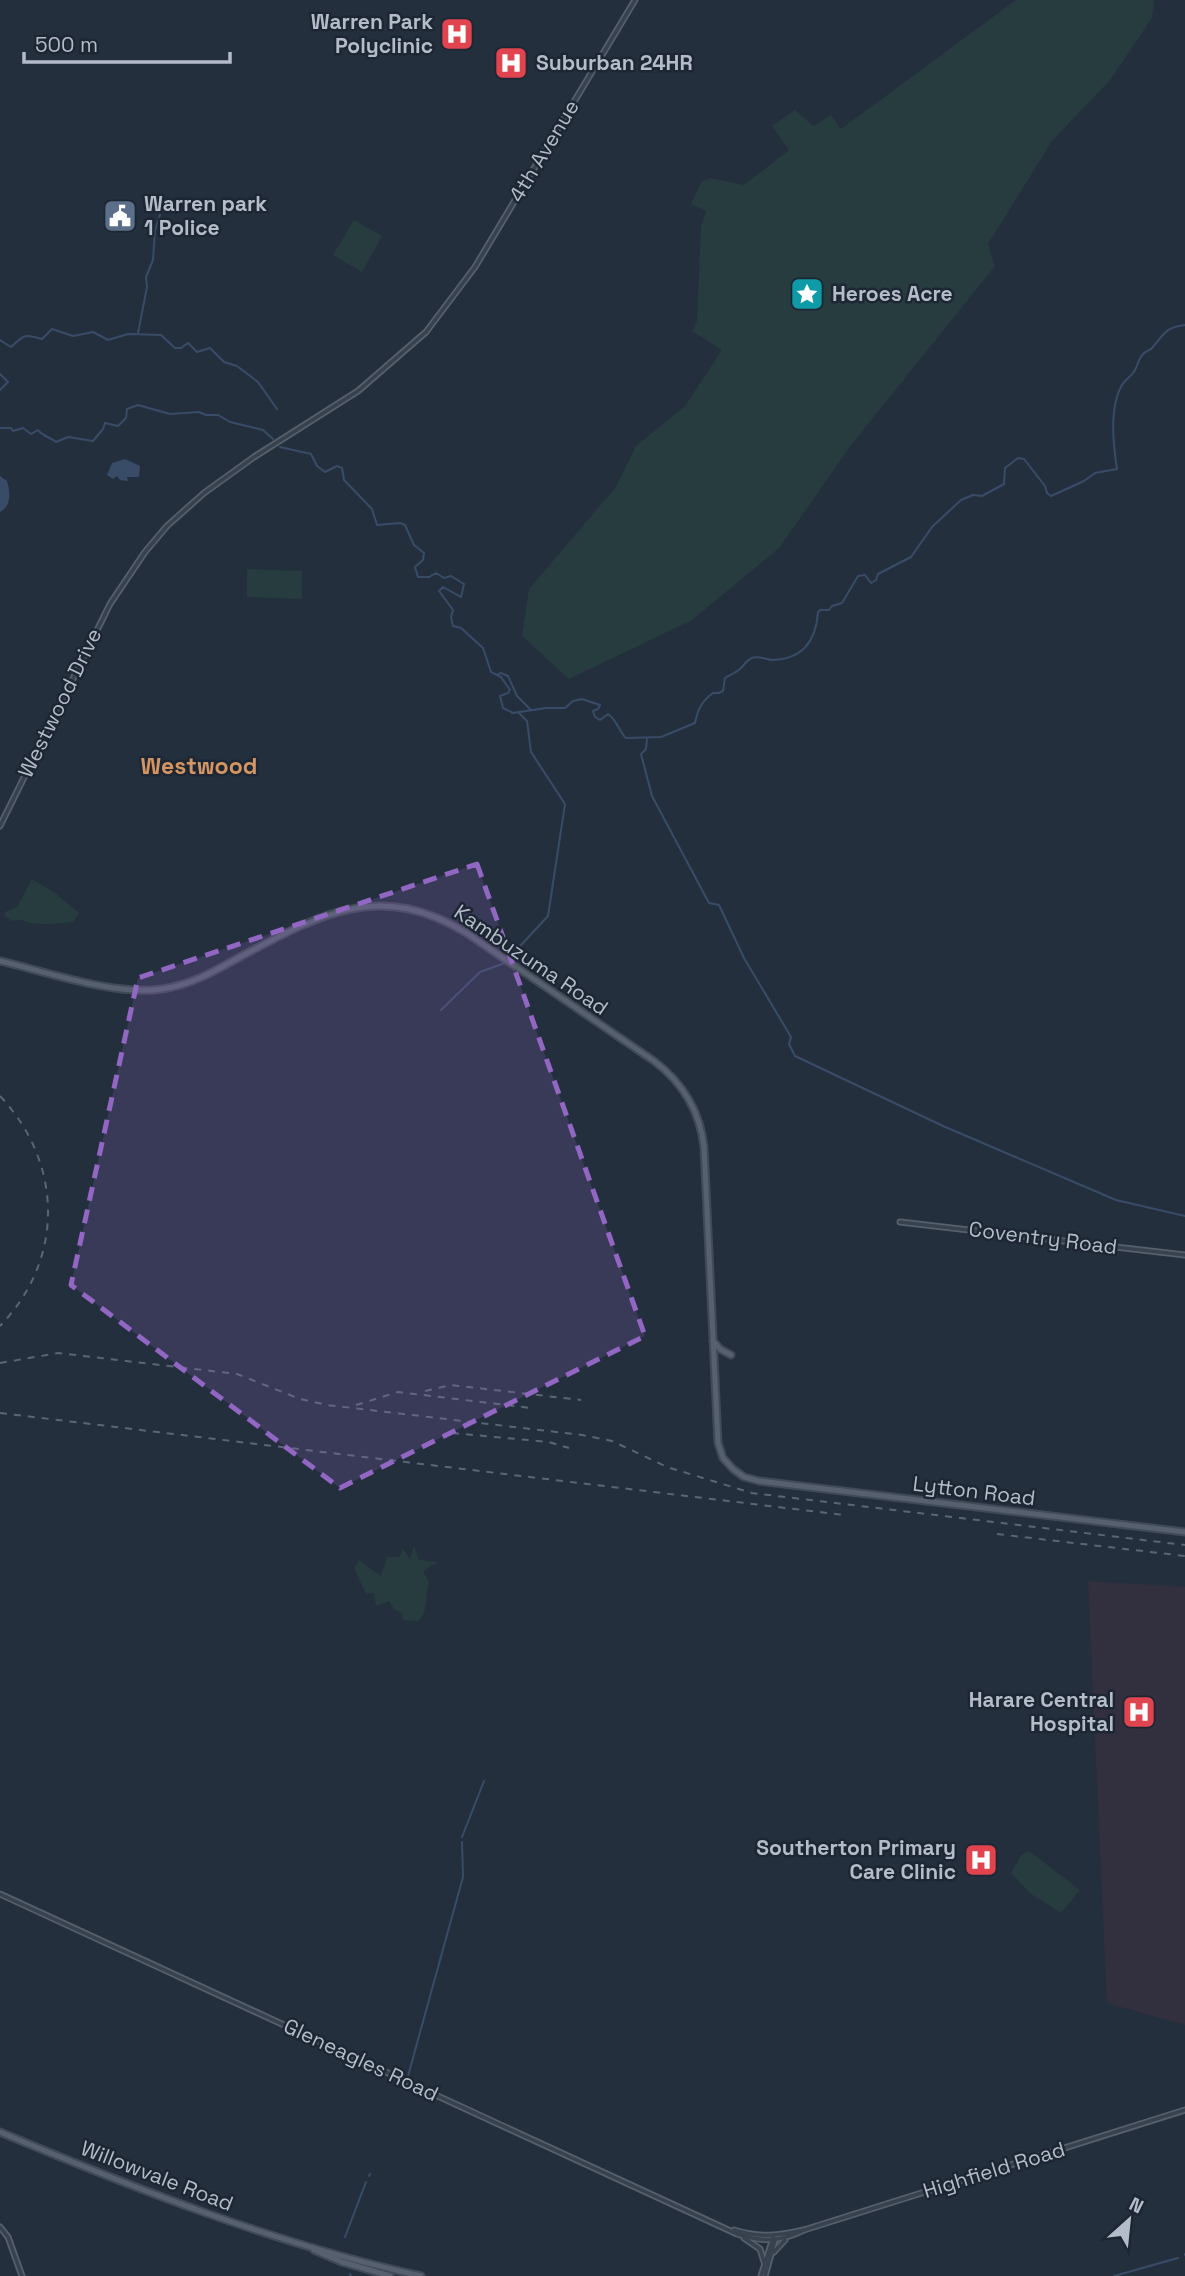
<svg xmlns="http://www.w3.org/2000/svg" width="1185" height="2276" viewBox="0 0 1185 2276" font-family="'Space Grotesk',sans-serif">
	<rect width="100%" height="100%" fill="#242f3e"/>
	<!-- medical -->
	<path fill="#32303f" d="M1088,1581L1185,1587V2025L1107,2003Z"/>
	<!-- green -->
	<g fill="#263c3f">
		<path d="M1016,0H1154L1152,18L1110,80L1052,141L988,244L995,266L852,444L779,548L692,620L569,679L522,636L529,589L616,487L636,446L685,406L722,350L692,331L697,321L701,227L706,211L691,204L701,182L710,178L744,185L789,150L772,126L795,110L813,126L831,115L841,129Z"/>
		<path d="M354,220L382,236L362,272L333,255Z"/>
		<path d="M247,569L302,571V599L247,597Z"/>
		<path d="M32,879L55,893L79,913L74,921C64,924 41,925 31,923C23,921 22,918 13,921L5,917V912L17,907Z"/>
		<path d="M414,1546L419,1560L438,1562L423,1571L429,1582C424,1596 430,1609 418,1621L403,1620L402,1613L394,1609L389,1601L376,1606L374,1593L366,1594L354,1568L359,1560L381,1576L387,1557H399L403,1549L410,1559Z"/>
		<path d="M1029,1851L1080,1890L1061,1913L1031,1894L1011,1873L1021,1855Z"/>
	</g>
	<!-- water -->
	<g fill="#394c67">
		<path d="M125,459L140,466L139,477H127L128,481L120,480L117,476L113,479L107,475L112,463Z"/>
		<path d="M0,476L7,481C10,491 12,506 0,512Z"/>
	</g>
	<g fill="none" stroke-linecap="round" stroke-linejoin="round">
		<!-- stream -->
		<g stroke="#394c67" stroke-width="2">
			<path d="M138,333L147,287L146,277L153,260L155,230L160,215"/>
			<path d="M0,340L11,347C25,334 24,334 42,339L52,329L73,336L93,332L108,340L128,334L161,335L175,348H181L188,343L197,352L210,348L224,362L237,366L258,382L277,409"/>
			<path d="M0,374L8,382L0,390"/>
			<path d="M0,428H11L13,431L23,428L31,434L38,430C44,437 50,437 56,442L68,437L93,441L103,429L105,423L118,426L126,418L127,409L138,405L170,414L199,412L206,415H218L230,422L263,430L273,439"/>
			<path d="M280,447L311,454L317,466L325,472L337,466L342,468L344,480L372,509L377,525L400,523L405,525L414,545L424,553L423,560L415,567L418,577H429L436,573L444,578L451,576L464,584L461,597L443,587L439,591L453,610L451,617L453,626L461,628L483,648L491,672L501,677L510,690L508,693L500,696L503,708L513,713L546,708H565L573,701L582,699L600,705L598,709L593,711L595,717L600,720L608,714C617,720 618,730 626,738L661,737L695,723C698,709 701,702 713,693H719L723,691L725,678C730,675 735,673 740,669C744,666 746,660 752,658C759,655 766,660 773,660C804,659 816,640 818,612L820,610H829L832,606L842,603L858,576L865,575L871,583L876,580L878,574L911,557L932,527L961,500L973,495L982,496L1004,484L1005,468L1018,458L1024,459L1045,486L1047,493L1051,496L1084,481L1095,473L1117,469C1113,444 1109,407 1122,385C1125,380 1130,377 1133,373C1138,367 1138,359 1143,354C1146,351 1150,350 1152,348C1164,334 1166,327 1185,325"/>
			<path d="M497,675L501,673L508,676L517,696L531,710"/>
			<path d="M647,739L646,749L641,754L652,796L709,903L719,905L744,958L791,1037L789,1044L795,1056L943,1126L1116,1200L1185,1216"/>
			<path d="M510,957L548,916L565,804L531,752L527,721L518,712"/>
			<path d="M441,1010L480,972L505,963"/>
			<path d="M462,1837L484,1781"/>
			<path d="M408,2076L463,1877L462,1842"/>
			<path d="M402,2089L404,2084"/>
			<path d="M369,2176L370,2174"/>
			<path d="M345,2237L366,2182"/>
			<path d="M1185,2255V2254"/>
			<path d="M350,2274L351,2276"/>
			<path d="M1114,2276L1178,2258"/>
		</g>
		<defs>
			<g id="minor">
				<path d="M0,826L110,604L145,552L167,526L204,493L254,457L358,391L426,332L475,267L635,0"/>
				<path d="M900,1222L1185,1255"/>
				<path d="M0,1894L737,2234C761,2242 781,2242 804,2230"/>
				<path d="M0,2227L8,2237L22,2276"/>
				<path d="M734,2230C760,2238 778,2236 804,2230L1185,2110"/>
				<path d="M744,2238L760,2249L765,2265"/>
				<path d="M774,2252L785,2240"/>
				<path d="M761,2276L773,2238"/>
				<path d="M765,2276L775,2240"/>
			</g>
			<g id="major">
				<path d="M0,961C47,972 115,996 162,989C191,985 215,971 240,957C322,913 381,880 468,934L654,1061C683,1083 700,1111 704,1147L718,1443L723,1458L733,1469L744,1477L759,1481L1185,1532"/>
				<path d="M713,1341L720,1349L731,1355"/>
				<path d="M0,2132C136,2189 276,2244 421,2276"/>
				<path d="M314,2250L342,2262L390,2276"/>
			</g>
		</defs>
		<!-- minor casing -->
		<use href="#minor" stroke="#565f6c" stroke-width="7"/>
		<!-- major casing -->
		<use href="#major" stroke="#414a57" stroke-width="9"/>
		<!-- minor -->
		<use href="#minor" stroke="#38414e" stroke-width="3.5"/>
		<!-- major -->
		<use href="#major" stroke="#56606e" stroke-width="5"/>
		<!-- rail -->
		<g stroke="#5a6575" stroke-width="2" stroke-dasharray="7 7" stroke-linecap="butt">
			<path d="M0,1096C63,1163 65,1259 0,1326"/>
			<path d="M0,1363L58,1353L237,1374L300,1399L327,1405L582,1435L612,1441L667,1467L752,1493L1185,1545"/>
			<path d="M425,1391L451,1385L581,1400"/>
			<path d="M356,1405L398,1392L531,1408"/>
			<path d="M0,1413L844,1515"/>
			<path d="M452,1433L549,1442L569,1448"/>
			<path d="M997,1534L1185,1556"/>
		</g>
	</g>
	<!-- marked area -->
	<path fill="#9266c3" fill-opacity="0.2" stroke="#9266c3" stroke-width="5" stroke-dasharray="14 9" stroke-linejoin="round" d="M477,864L645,1336L340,1488L71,1285L138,978Z"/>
	<!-- icons -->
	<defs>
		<symbol id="hospital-square" viewBox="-11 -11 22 22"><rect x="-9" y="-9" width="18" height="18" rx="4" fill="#e0444e" stroke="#1d2633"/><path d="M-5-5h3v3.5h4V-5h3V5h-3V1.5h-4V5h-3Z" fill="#fff"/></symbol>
		<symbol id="civic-square" viewBox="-11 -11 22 22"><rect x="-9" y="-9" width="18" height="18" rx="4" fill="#5c6f8a" stroke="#1d2633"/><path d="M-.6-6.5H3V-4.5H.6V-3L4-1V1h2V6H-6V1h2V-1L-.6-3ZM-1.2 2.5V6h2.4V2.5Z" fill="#fff"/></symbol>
		<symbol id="sight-square" viewBox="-11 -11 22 22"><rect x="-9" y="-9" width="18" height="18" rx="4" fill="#0f9aa8" stroke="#1d2633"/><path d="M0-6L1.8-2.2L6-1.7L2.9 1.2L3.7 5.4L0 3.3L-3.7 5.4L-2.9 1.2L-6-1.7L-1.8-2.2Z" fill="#fff"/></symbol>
	</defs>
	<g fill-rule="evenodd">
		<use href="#hospital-square" x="438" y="15" width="38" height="38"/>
		<use href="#hospital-square" x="492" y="44" width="38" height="38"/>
		<use href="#civic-square" x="101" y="197" width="38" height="38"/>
		<use href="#sight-square" x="788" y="275" width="38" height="38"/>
		<use href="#hospital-square" x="1120" y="1693" width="38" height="38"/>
		<use href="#hospital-square" x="962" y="1841" width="38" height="38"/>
	</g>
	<g text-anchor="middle" stroke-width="5" stroke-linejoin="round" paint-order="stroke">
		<!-- poi labels -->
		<g font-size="21" font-weight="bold" fill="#b4bcc9" stroke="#1d2633" text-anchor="end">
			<text x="433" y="29">Warren Park<tspan x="433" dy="24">Polyclinic</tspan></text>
			<text x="536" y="70" text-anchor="start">Suburban 24HR</text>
			<text x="144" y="211" text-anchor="start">Warren park<tspan x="144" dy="24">1 Police</tspan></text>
			<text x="832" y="301" text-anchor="start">Heroes Acre</text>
			<text x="1114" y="1707">Harare Central<tspan x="1114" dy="24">Hospital</tspan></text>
			<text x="956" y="1855">Southerton Primary<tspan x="956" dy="24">Care Clinic</tspan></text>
		</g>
		<!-- street labels -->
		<g font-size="21" fill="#b4bcc9" stroke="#1d2633">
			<text transform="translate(544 151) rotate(-59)" y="7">4th Avenue</text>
			<text transform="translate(60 703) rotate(-64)" y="7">Westwood Drive</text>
			<text transform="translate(531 960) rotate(34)" y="7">Kambuzuma Road</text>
			<text transform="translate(1043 1238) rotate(7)" y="7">Coventry Road</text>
			<text transform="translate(974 1491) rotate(7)" y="7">Lytton Road</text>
			<text transform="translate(361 2060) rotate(25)" y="7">Gleneagles Road</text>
			<text transform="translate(994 2170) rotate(-17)" y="7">Highfield Road</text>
			<text transform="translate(157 2176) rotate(21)" y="7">Willowvale Road</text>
		</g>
		<!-- neighbourhood labels -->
		<g font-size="23" font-weight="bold" fill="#d59563" stroke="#1d2633">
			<text x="199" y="774">Westwood</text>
		</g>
	</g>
	<!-- north arrow -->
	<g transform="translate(1129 2220) rotate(27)" stroke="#1d2633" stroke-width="5" paint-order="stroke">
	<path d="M0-5L12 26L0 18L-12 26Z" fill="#b4bcc9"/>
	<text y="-10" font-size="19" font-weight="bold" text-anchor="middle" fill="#b4bcc9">N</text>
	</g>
	<!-- scale -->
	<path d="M24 52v10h206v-10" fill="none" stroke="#b4bcc9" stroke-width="3.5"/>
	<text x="35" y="52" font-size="21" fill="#b4bcc9" stroke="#1d2633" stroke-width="5" paint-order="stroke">500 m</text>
</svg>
